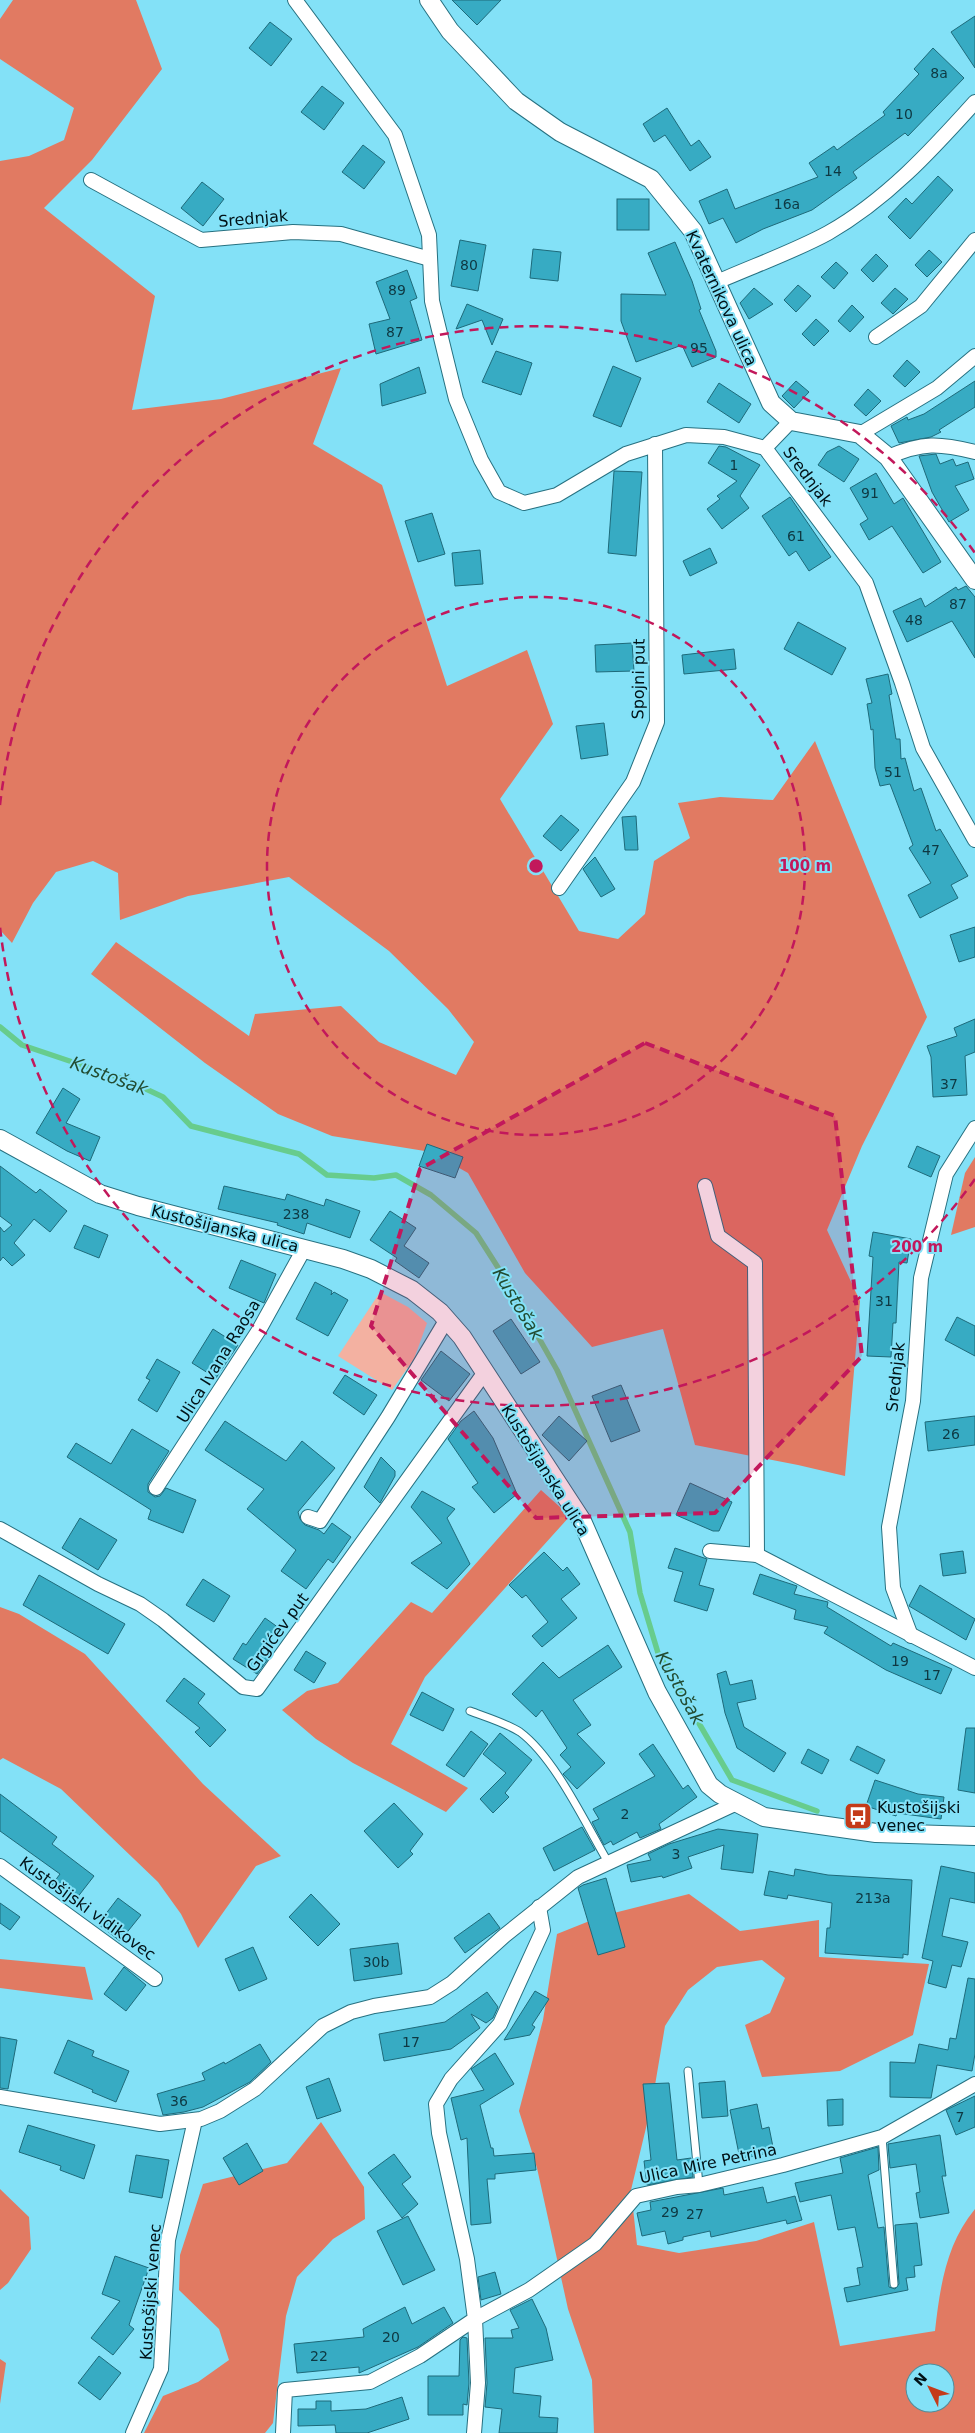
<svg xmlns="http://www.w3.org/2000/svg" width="975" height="2433" viewBox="0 0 975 2433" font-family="'DejaVu Sans',sans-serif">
	<rect width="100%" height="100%" fill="#83e1f7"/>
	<!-- green -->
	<path fill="#f3b1a1" d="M380,1292L408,1307L427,1323L414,1359L392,1390L338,1356Z"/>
	<!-- forest -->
	<g fill="#e17a62" fill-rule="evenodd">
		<path d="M13,0H136L162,69L92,160L44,208L155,296L132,410L221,399L341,368L313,444L382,485L447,686L527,650L553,724L500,799L579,931L618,939L645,914L654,861L690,838L678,803L720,797L773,800L815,741L927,1017L862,1146L827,1230L860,1301L845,1476L798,1465L695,1445L663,1329L592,1347L525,1273L468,1173L431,1152L332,1136L278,1114L205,1063L91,974L116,942L249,1036L255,1014L341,1006L379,1042L456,1075L474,1042L448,1009L389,951L289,877L188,896L120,920L118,873L93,861L56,872L33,903L12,943L0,930V161L29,156L64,140L74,108L0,59V19Z"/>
		<path d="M975,1157V1227L951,1235L965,1173Z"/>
		<path d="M541,1490L570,1516L425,1677L391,1744L468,1788L446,1812L353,1763L316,1739L282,1710L307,1691L338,1683L411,1602L432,1613Z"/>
		<path d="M0,1607L19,1614L85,1654L203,1784L281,1856L256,1866L198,1948L181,1914L158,1882L61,1789L3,1758L0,1760Z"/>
		<path d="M689,1894L740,1931L819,1920V1957L929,1964L913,2035L840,2071L762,2077L745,2025L770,2013L785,1978L762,1960L717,1967L688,1990L665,2026L652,2103L631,2190L637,2245L679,2253L756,2241L814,2222L840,2346L935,2331C940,2287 946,2244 975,2209V2433H594L592,2380L568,2309L537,2168L519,2111L543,2020L557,1934L602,1916ZM915,2373H945V2403H915Z"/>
		<path d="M0,1959L85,1967L93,2000L0,1988Z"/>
		<path d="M321,2122L364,2187L365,2219L333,2239L297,2277L286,2316L273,2423L265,2433H144L163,2396L198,2382L229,2360L219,2329L179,2290L180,2255L203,2184L287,2163Z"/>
		<path d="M0,2189L29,2217L31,2249L8,2283L0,2290Z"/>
		<path d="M0,2359L6,2363L0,2404Z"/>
	</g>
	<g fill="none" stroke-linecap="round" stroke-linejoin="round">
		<!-- stream -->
		<path stroke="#67cc8d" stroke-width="5.5" d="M0,1027L22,1045L129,1081L163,1097L191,1126L299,1154L327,1175L374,1178L396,1175L431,1195L476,1233L506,1280L557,1370L630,1532L640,1593L658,1653L732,1780L817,1811"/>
	</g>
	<!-- building -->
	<g fill="#37abc3" stroke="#1e6a7a">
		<path d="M452,0H501L477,25Z"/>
		<path d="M975,16V68L951,32Z"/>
		<path d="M270,22L292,39L271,66L249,48Z"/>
		<path d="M933,48L964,78L908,136L905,133L853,172L857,178L812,210L763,229L736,243L723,218L709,224L699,201L727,189L735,209L818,177L809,163L834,146L837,150L885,115L883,112L919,74L914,69Z"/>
		<path d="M322,86L344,103L324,130L301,112Z"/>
		<path d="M667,108L691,146L699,140L711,157L690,171L665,135L654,142L643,124Z"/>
		<path d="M363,145L385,162L364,189L342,172Z"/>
		<path d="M938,176L953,190L910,239L888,217L906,198L912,204Z"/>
		<path d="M202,182L224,199L203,226L181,208Z"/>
		<rect x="617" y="199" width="32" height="31"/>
		<path d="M460,240L486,245L478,291L451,286Z"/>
		<path d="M675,242L692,281L701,309L699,310L716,351V357L692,367L682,345L636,362L621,321V294L666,295L648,253Z"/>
		<path d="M533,249L561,252L558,281L530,278Z"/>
		<path d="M929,250L942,262L927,277L915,265Z"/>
		<path d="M876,254L888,266L873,282L861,270Z"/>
		<path d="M836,262L848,273L834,289L821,277Z"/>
		<path d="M407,270L417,298L410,301L422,340L376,354L369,324L390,319L376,282Z"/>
		<path d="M798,285L811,296L796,312L784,300Z"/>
		<path d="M754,288L773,304L749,319L740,303Z"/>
		<path d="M895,288L908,299L893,314L881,303Z"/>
		<path d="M467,304L503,319L492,345L482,320L456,329Z"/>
		<path d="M852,305L864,317L850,332L838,321Z"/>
		<path d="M816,319L829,331L814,346L802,334Z"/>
		<path d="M496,351L532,363L521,395L482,382Z"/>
		<path d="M907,360L920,372L905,387L893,376Z"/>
		<path d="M613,366L641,378L621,427L593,416Z"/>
		<path d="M419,367L426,393L382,406L380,384Z"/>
		<path d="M796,381L809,392L794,408L782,396Z"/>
		<path d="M975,381V407L939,430L941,432L931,437L899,443L891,426L907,417L908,420L924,414Z"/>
		<path d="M719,383L751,404L739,423L707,402Z"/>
		<path d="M868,389L881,401L866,416L854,405Z"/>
		<path d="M719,446L726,447L760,465L740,496L749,508L722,529L707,509L720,499L717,496L737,481L708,463Z"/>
		<path d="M839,446L859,459L844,482L818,465L827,452Z"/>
		<path d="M936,454L940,464L953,459L956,466L968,462L974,479L955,486L969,510L949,522L932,492L919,456Z"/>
		<path d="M614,471L642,472L636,556L608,553Z"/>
		<path d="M876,473L894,504L903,498L941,562L923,573L892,526L869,540L860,524L868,519L850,488Z"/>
		<path d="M790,497L831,557L809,571L796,551L789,556L762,516Z"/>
		<path d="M432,513L445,554L418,562L405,521Z"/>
		<path d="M710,548L717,563L690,576L683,561Z"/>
		<path d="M480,550L483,584L455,586L452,553Z"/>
		<path d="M966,586L975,597V658L952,621L907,642L893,611L921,598L925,607L956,587L958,590Z"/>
		<path d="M798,622L846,648L832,675L784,649Z"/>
		<path d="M632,643L634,671L596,672L595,645Z"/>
		<path d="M734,649L736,669L684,674L682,655Z"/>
		<path d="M888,674L892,694L889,695L896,739H900L901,759L905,758L914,791L921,788L936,831L940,829L968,876L951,885L958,898L920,918L908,895L931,883L909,848L913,845L890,784L880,786L875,768L873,729L871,730L867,704L872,703L866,679Z"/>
		<path d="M604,723L608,755L581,759L576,726Z"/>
		<path d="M561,815L579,830L561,851L543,836Z"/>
		<path d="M636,816L638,850H625L622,817Z"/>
		<path d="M595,857L615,889L601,897L583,869Z"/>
		<path d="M975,927V957L959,962L950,935Z"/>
		<path d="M975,1019V1052L965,1056L967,1095L933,1097L931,1057L927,1046L957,1036L954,1028Z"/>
		<path d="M63,1088L80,1099L66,1123L100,1137L90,1161L67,1151L36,1133Z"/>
		<path d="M427,1144L463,1157L455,1178L419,1166Z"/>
		<path d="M917,1146L940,1156L931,1177L908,1167Z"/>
		<path d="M0,1166L36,1193L40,1189L67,1211L50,1232L34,1219L14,1243L25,1255L12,1266L3,1257L0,1261V1227L4,1232L12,1225L0,1216Z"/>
		<path d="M224,1186L285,1200L287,1194L324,1206L326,1199L360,1211L350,1238L307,1223L304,1234L277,1225L278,1223L218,1209Z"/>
		<path d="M390,1211L416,1228L404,1246L429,1263L419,1278L395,1261L397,1258L370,1240Z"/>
		<path d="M84,1225L108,1235L99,1258L74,1248Z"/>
		<path d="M873,1232L911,1239L907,1263L899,1262L896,1323H893L891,1357L867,1356L873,1257L869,1256Z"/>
		<path d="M241,1260L276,1274L264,1303L229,1288Z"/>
		<path d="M315,1282L332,1291L331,1295L334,1292L348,1300L328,1336L296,1319Z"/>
		<path d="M957,1317L975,1326V1356L945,1340Z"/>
		<path d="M511,1319L540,1362L521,1374L493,1331Z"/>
		<path d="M213,1329L238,1345L216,1378L192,1363Z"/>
		<path d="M441,1351L470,1374L449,1401L421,1380Z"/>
		<path d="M157,1359L180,1372L157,1412L138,1400L150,1380L146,1378Z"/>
		<path d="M345,1375L377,1395L364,1415L333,1393Z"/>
		<path d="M621,1385L640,1431L611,1442L592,1396Z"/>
		<path d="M474,1411L493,1438L517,1494L494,1513L472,1487L478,1483L448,1439L461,1421Z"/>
		<path d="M559,1416L587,1441L569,1461L542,1435Z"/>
		<path d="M975,1416V1445L928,1451L925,1422Z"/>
		<path d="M225,1421L286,1461L302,1441L335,1468L298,1512L300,1519L305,1525L319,1530L324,1534L332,1523L351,1537L333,1563L328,1559L306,1589L281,1571L296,1550L247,1509L264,1489L205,1450Z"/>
		<path d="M132,1429L169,1451L148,1484V1492L155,1497L160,1496L166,1488L196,1500L183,1533L148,1519L151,1510L67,1457L76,1443L111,1464Z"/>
		<path d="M381,1457L395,1471V1476L380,1503L364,1487Z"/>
		<path d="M690,1483L732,1502L719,1531H713L676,1515Z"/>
		<path d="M422,1491L455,1509L447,1518L470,1564L447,1589L411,1563L442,1543L411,1507Z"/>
		<path d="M80,1518L117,1540L98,1570L62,1548Z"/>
		<path d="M675,1548L707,1559L699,1585L714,1589L707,1611L674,1601L683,1572L668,1568Z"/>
		<path d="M963,1551L966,1573L943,1576L940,1554Z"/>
		<path d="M544,1552L563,1571L567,1567L580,1584L561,1599L577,1618L542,1647L532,1636L548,1622L526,1595L522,1598L509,1585Z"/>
		<path d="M760,1574L797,1586L794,1594L828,1602L827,1607L891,1646L893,1643L952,1669L941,1694L886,1670L824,1633L828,1627L794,1619L796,1610L753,1594Z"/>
		<path d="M39,1575L125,1624L108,1654L23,1605Z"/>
		<path d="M203,1579L230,1596L214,1622L186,1605Z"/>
		<path d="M920,1585L975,1619L966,1640L909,1606Z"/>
		<path d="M265,1618L279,1628L261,1654L268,1659L257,1674L233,1659L243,1643L246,1645Z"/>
		<path d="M608,1645L622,1667L573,1700L591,1725L577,1734L605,1763L577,1789L563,1774L571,1767L560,1755L567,1748L542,1710L536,1717L512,1694L543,1662L559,1678Z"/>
		<path d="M306,1651L326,1663L314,1683L294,1670Z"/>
		<path d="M726,1671L730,1685L752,1680L756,1699L737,1703L744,1727L786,1753L774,1772L737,1748L725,1713L717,1674Z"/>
		<path d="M184,1678L205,1694L198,1703L226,1730L210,1747L195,1732L200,1728L166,1701Z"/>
		<path d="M422,1692L454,1709L443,1731L410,1715Z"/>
		<path d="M966,1728H975V1793L958,1790Z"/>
		<path d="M471,1731L488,1744L464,1777L446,1765Z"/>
		<path d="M500,1733L532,1760L505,1793L509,1797L493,1813L480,1799L506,1773L483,1754Z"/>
		<path d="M653,1744L683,1789L688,1785L697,1797L659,1824L661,1829L640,1838L637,1832L613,1845L611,1841L604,1845L592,1822L599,1819L593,1809L655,1776L639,1754Z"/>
		<path d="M857,1746L885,1760L878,1774L850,1760Z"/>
		<path d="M808,1749L829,1760L822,1774L801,1763Z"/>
		<path d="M875,1780L918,1794L944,1797L941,1819L897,1813L896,1816L866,1806Z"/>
		<path d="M0,1794L57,1837L52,1844L94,1876L73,1903L51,1886L60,1874L0,1831Z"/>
		<path d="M394,1803L423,1834L410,1851L413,1854L398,1868L364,1831Z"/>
		<path d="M582,1827L595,1850L554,1871L543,1848Z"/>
		<path d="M718,1829L758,1834L753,1873L721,1869L724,1845L688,1857L692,1868L663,1878L662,1876L631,1882L627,1865L651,1860L648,1854L669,1844Z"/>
		<path d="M941,1866L975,1873V1903L950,1898L942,1936L968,1942L961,1967L952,1965L946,1988L928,1983L933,1961L922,1958Z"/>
		<path d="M795,1869L828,1875L912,1880L908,1955L903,1954V1958L825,1953L827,1928H830L832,1903L788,1895L787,1899L764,1895L769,1871L794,1876Z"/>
		<path d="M606,1878L625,1947L598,1955L578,1888L583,1885Z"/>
		<path d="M311,1894L340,1924L318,1946L289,1917Z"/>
		<path d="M118,1898L141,1915L120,1941L98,1924Z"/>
		<path d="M0,1903L20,1917L10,1930L0,1923Z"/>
		<path d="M489,1913L500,1928L465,1953L454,1938Z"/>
		<path d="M398,1943L402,1974L354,1981L350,1949Z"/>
		<path d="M253,1947L267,1979L239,1991L225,1959Z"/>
		<path d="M124,1967L146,1985L126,2011L104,1994Z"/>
		<path d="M968,1978L975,1979V2054L972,2071L937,2065L931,2098L890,2097V2062L915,2063L919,2044L948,2050L950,2038L956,2039Z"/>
		<path d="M535,1991L549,1999L532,2025L535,2027L530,2035L504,2040Z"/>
		<path d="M487,1992L498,2007L493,2018L486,2023L471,2014L480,2028L451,2049L384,2061L379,2034L445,2022Z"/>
		<path d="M0,2037L17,2040L8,2089L0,2088Z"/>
		<path d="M68,2040L94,2051L92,2056L129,2071L116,2102L92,2092L93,2090L54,2073Z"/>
		<path d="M260,2044L271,2062L250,2082L203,2107L184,2112L163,2115L157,2094L205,2080L202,2073L224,2062L225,2064Z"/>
		<path d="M495,2053L514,2084L480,2105L491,2148H493L494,2156L534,2153L536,2170L495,2174V2179H487L491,2223L471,2225L467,2138L461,2140L451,2098L484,2090L471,2069Z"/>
		<path d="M329,2078L341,2111L317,2119L306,2087Z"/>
		<path d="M725,2081L728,2116L702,2118L699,2083Z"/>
		<path d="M669,2083L677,2160L691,2158L693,2177L647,2185L644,2161L651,2160L643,2084Z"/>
		<path d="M975,2096V2127L956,2135L946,2110Z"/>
		<path d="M843,2099V2125L828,2126L827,2100Z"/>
		<path d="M757,2104L762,2129L769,2127L774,2152L740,2159L730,2110Z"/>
		<path d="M28,2125L95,2145L84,2179L60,2170L61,2166L19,2152Z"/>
		<path d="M940,2135L946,2176H942L949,2213L920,2218L916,2193L920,2192L916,2164L890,2168L888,2144Z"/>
		<path d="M247,2143L263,2171L239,2185L223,2158Z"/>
		<path d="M878,2147L879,2170L868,2175L878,2228L884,2227L889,2287L895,2289L899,2284L895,2225L917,2223L922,2265L914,2266L915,2277L906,2278L908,2290L847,2302L844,2288L860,2285L857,2268L863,2267L855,2227L838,2230L831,2195L800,2202L795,2183L843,2173L840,2158Z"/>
		<path d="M394,2154L411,2177L402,2184L418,2204L402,2218L368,2173Z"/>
		<path d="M136,2155L169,2160L162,2198L129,2192Z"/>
		<path d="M763,2187L767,2203L795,2196L802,2220L787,2224L786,2220L711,2237L710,2231L683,2237V2240L668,2244L665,2231L642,2236L637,2213L651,2210L650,2202L723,2188L724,2195Z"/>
		<path d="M408,2216L435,2270L403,2285L377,2231Z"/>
		<path d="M115,2256L149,2268L129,2325L134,2329L113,2355L91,2338L120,2301L102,2294Z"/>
		<path d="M495,2272L501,2294L481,2300L478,2277Z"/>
		<path d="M532,2299L546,2328L553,2360L515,2368L513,2393L541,2396L539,2417L558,2418L557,2433H499L502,2409L485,2407L487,2383L485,2338H513L511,2330L519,2328L510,2310Z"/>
		<path d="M405,2307L412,2324L444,2307L453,2323L418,2347L359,2373V2367L297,2373L294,2344L364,2337L363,2329Z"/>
		<path d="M463,2337L467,2338L469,2383L467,2405L463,2404V2415H428V2376H459L460,2340Z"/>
		<path d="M99,2356L121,2373L100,2400L78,2383Z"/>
		<path d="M402,2397L409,2419L367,2433H336L335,2425L298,2426V2409H316V2401H331V2411L366,2409Z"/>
	</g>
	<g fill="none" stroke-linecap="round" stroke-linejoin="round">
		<defs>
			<g id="service">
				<path d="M470,1711C486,1717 506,1723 520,1732C555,1758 585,1823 608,1862"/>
				<path d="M688,2071L699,2185"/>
				<path d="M882,2137L894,2284"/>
			</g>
			<g id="minor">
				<path d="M295,0L395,135L429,235L432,301L456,399L481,460L499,492L524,503L557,495L626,454L686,435L724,437L765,448L866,583L902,683L923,748L975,840"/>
				<path d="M91,180L201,240L293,232L341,234L430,259"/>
				<path d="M717,282C753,266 793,252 828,233C886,200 931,151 975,102"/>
				<path d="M876,337L921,306L975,240"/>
				<path d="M860,434L937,388L975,356"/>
				<path d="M765,448L791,421"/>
				<path d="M888,457C923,442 939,443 975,452"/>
				<path d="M559,888L633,782L657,722L655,444"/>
				<path d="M705,1186L718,1236L755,1263L757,1555"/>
				<path d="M156,1488L259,1330L304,1249"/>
				<path d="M308,1517L320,1521L388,1417L447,1319"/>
				<path d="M0,1529L98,1584L140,1604L163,1620L243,1687L257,1689L485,1372"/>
				<path d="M710,1551L757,1555L975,1668"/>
				<path d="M911,1636L893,1588L889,1527L913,1401L921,1278L946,1174L975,1128"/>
				<path d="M0,1866L155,1979"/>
				<path d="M0,2097L160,2124L201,2119L220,2111L255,2089L323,2026L351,2012L374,2006L430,1997L452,1983L504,1936L578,1877L737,1803"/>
				<path d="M133,2433L161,2369L168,2240L195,2120"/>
				<path d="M283,2433L285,2390L370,2382L420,2356L475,2319L467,2259L439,2133L436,2104L451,2079L500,2024L543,1930L539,1907"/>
				<path d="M474,2433L478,2383L475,2319L529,2290L595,2244L636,2196L677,2187L699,2185L783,2165L882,2137L975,2084"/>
			</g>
			<g id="tertiary">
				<path d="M429,0L450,31L516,101L560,132L651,179L693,231L771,403L791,421L860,434L888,457L975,580"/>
				<path d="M0,1139L100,1194L138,1206L343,1259L371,1269L412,1290L440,1312L462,1337L582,1521L657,1692L709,1785L720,1794L764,1817L876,1833L975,1836"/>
			</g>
		</defs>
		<!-- service casing -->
		<use href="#service" stroke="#277181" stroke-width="9"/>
		<!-- minor casing -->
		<use href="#minor" stroke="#277181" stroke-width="16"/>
		<!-- tertiary casing -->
		<use href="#tertiary" stroke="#277181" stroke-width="20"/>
		<!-- service -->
		<use href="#service" stroke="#fff" stroke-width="7"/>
		<!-- minor -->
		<use href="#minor" stroke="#fff" stroke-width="14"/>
		<!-- tertiary -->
		<use href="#tertiary" stroke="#fff" stroke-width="18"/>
	</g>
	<!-- marked area -->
	<path fill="#c2185b" fill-opacity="0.2" stroke="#c2185b" stroke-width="4" stroke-dasharray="10 6" stroke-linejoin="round" d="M645,1043L835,1116L862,1356L715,1513L536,1518L371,1326L420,1169Z"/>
	<!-- distance rings -->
	<g fill="none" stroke="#c2185b" stroke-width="2.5" stroke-dasharray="9 6">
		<circle cx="536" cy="866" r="269"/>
		<path d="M975 1179A539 539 0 0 1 0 927M0 805A539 539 0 0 1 975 553"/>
	</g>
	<!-- icons -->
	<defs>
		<symbol id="bus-square" viewBox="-11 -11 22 22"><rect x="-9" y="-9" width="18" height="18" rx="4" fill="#c43b19" stroke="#83e1f7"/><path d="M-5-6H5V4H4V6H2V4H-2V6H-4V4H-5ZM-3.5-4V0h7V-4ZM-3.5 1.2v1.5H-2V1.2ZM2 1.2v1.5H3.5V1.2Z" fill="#fff"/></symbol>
	</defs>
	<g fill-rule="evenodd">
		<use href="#bus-square" x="842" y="1800" width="32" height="32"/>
	</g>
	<g text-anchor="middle" stroke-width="4" stroke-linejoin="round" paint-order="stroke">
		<!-- number labels -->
		<g font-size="14" fill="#0e3842">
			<text x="939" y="78">8a</text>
			<text x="904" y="119">10</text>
			<text x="833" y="176">14</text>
			<text x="787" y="209">16a</text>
			<text x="469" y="270">80</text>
			<text x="397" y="295">89</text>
			<text x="395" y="337">87</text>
			<text x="699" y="353">95</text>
			<text x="734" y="470">1</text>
			<text x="870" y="498">91</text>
			<text x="796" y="541">61</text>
			<text x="958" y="609">87</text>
			<text x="914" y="625">48</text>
			<text x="893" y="777">51</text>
			<text x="931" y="855">47</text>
			<text x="949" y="1089">37</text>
			<text x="296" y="1219">238</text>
			<text x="884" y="1306">31</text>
			<text x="951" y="1439">26</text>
			<text x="900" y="1666">19</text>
			<text x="932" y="1680">17</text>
			<text x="625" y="1819">2</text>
			<text x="676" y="1859">3</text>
			<text x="873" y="1903">213a</text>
			<text x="376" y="1967">30b</text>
			<text x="411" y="2047">17</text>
			<text x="179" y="2106">36</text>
			<text x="960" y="2122">7</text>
			<text x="670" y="2217">29</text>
			<text x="695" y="2219">27</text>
			<text x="391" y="2342">20</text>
			<text x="319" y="2361">22</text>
		</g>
		<!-- street labels -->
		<g font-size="16" fill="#011217" stroke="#83e1f7">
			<text transform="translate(253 218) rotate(-5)" y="6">Srednjak</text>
			<text transform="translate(722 298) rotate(65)" y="6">Kvaternikova ulica</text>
			<text transform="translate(808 476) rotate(53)" y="6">Srednjak</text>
			<text transform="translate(638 679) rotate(-89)" y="6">Spojni put</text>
			<text transform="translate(225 1228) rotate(14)" y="6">Kustošijanska ulica</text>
			<text transform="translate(218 1361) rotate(-58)" y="6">Ulica Ivana Raosa</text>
			<text transform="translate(895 1377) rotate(-84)" y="6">Srednjak</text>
			<text transform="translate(546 1470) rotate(58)" y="6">Kustošijanska ulica</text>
			<text transform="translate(277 1632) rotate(-54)" y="6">Grgićev put</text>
			<text transform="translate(88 1908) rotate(36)" y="6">Kustošijski vidikovec</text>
			<text transform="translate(708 2163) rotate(-12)" y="6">Ulica Mire Petrina</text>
			<text transform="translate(150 2292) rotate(-86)" y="6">Kustošijski venec</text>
		</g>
		<!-- poi labels -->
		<g font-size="16" fill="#011217" stroke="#83e1f7" text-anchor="start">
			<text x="877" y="1813">Kustošijski<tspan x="877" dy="18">venec</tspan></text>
		</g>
		<!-- water labels -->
		<g font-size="18" font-style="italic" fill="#224c32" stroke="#83e1f7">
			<text transform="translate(109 1076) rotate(20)" y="6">Kustošak</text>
			<text transform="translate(518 1304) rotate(59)" y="6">Kustošak</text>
			<text transform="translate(680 1688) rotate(61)" y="6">Kustošak</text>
		</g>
	</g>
	<circle cx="536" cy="866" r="8" fill="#c2185b" stroke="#83e1f7" stroke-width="2.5"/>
	<g font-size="15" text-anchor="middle" font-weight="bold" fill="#c2185b" stroke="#83e1f7" stroke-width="4" stroke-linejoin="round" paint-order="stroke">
		<text x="805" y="871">100 m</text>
		<text x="917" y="1252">200 m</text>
	</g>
	<!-- north arrow -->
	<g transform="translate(930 2388) rotate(312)"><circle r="24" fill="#83e1f7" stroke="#4f8e9d"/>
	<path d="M0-4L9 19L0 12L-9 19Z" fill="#c43b19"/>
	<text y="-8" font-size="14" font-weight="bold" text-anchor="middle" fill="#011217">N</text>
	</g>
</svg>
